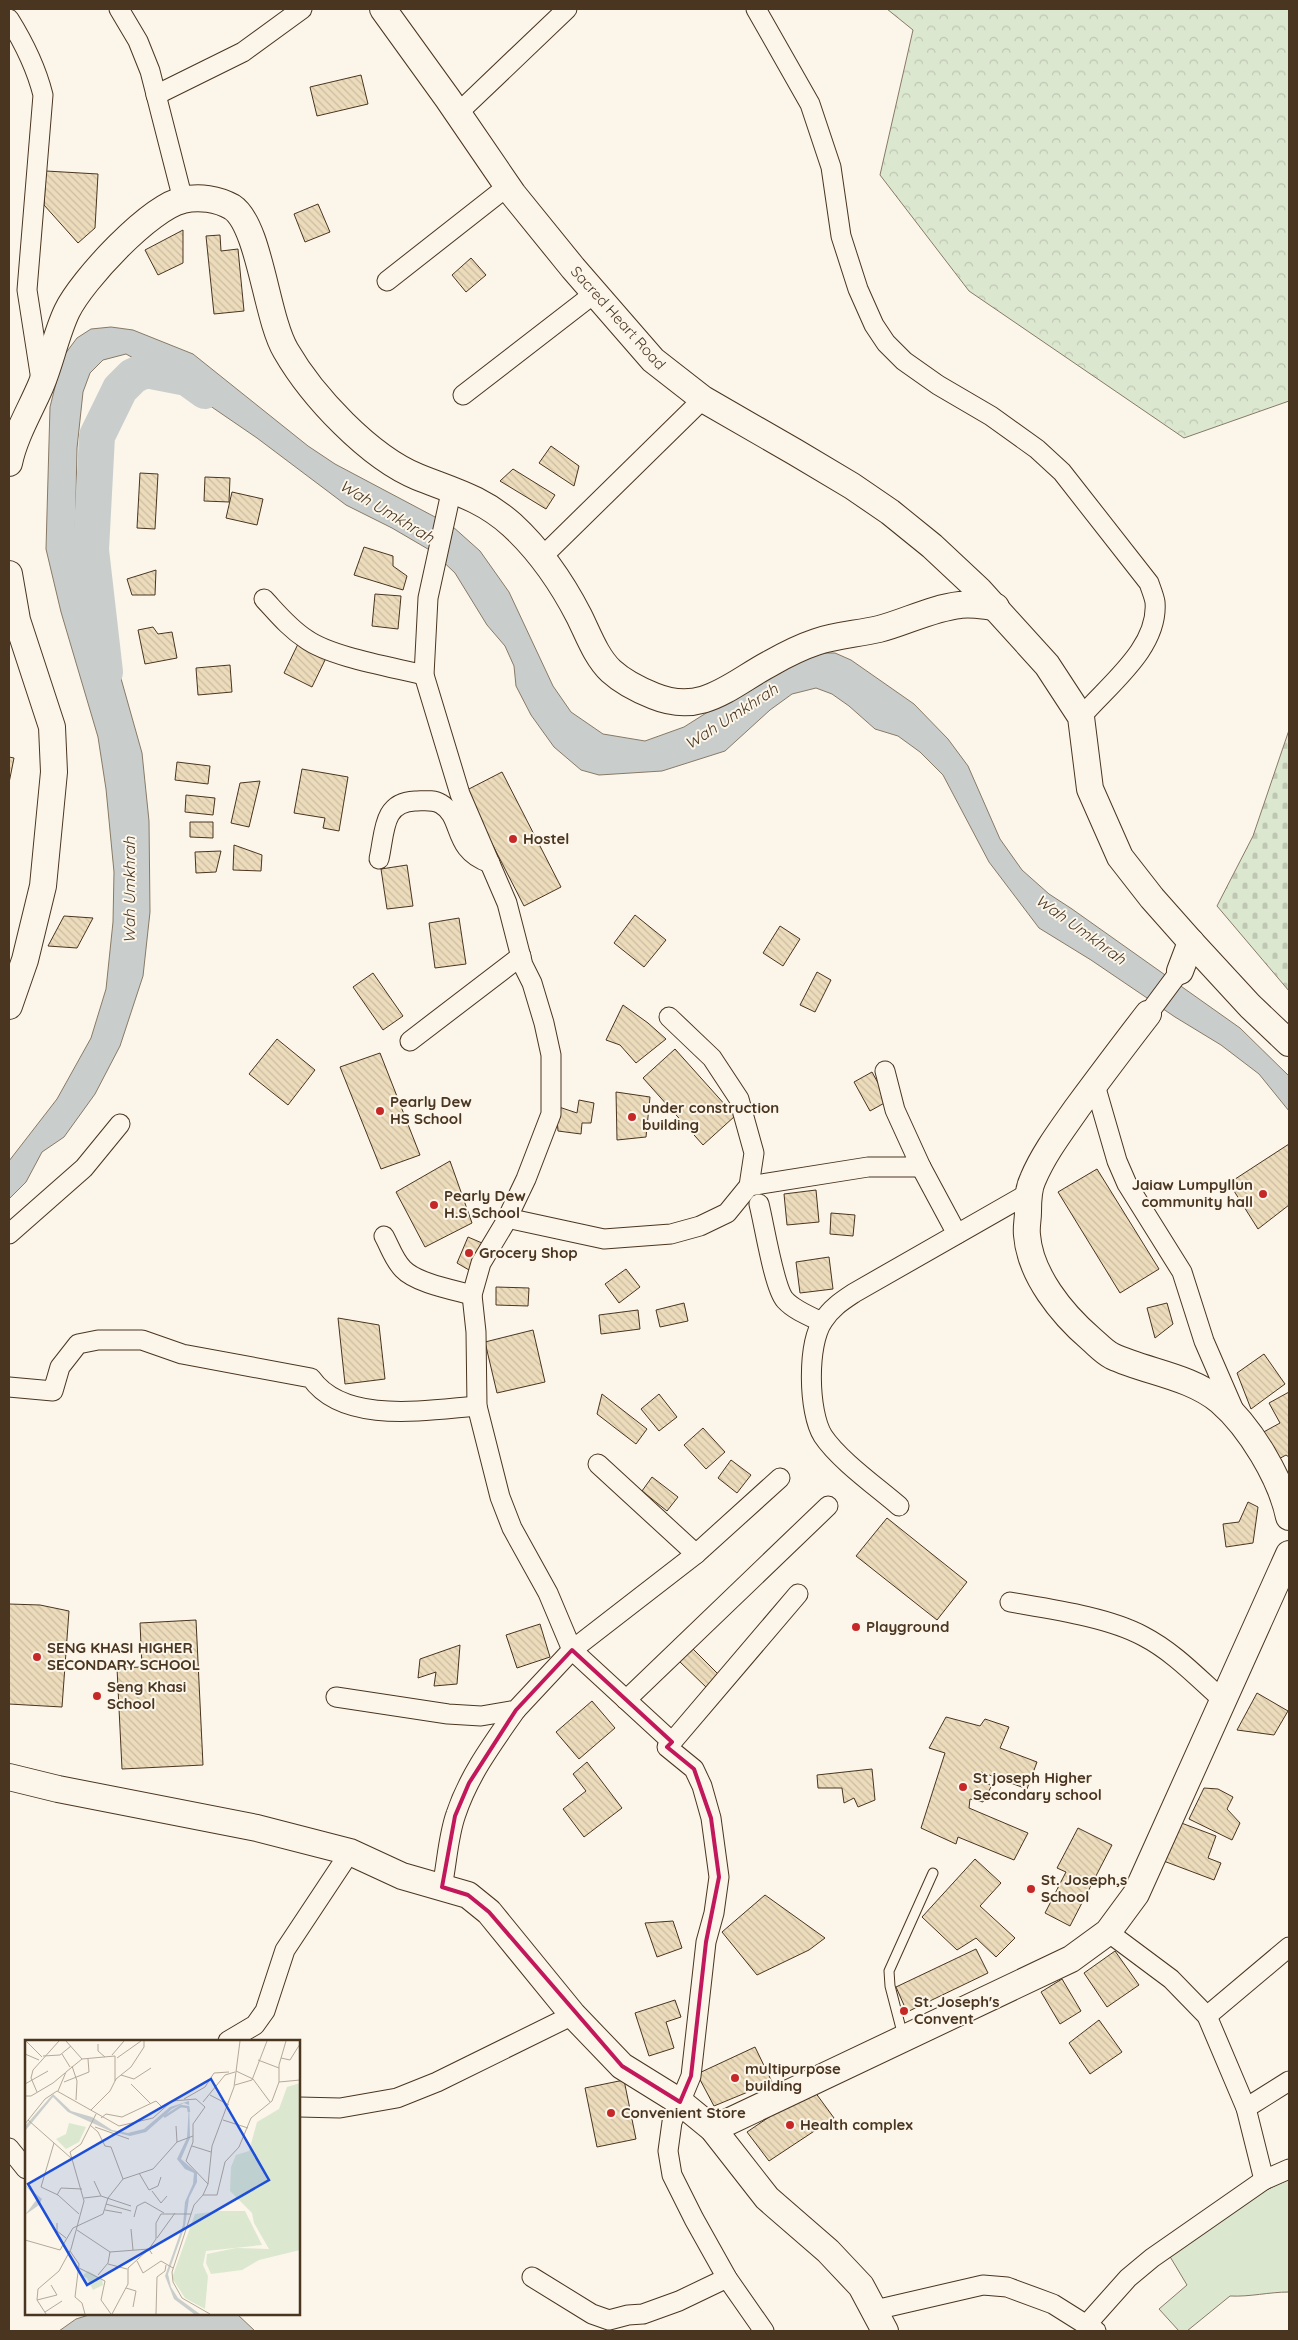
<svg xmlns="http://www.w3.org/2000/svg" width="1298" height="2340" viewBox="0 0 1298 2340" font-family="Quicksand,sans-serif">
	<defs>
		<pattern id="forest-crowns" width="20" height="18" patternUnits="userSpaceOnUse" patternTransform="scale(1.25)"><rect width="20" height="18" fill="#dce7d0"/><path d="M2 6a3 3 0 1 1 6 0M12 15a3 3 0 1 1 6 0" fill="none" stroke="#bec7b2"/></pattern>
		<pattern id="cemetery-stones" width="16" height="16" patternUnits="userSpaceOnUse" patternTransform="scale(1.25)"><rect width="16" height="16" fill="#dce7d0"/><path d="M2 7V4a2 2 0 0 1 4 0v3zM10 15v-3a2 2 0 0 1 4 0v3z" fill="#bec7b2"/></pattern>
		<pattern id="building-back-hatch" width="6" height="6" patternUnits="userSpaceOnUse" patternTransform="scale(1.25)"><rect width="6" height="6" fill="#ecdcbc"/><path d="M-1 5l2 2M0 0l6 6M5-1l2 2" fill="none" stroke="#ccbda1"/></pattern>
	</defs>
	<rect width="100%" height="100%" fill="#fbf6e9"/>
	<!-- forest -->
	<path fill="url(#forest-crowns)" stroke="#887966" d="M887,9H1289V401L1184,438L969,291L880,175L913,30Z"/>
	<!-- cemetery -->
	<path fill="url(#cemetery-stones)" stroke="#887966" d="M1289,730V991L1217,906L1253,836Z"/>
	<!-- garden -->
	<path fill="#dce7d0" stroke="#887966" d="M1289,2179V2292C1269,2292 1250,2297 1230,2296L1187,2331H1179L1159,2309L1187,2285L1169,2255L1258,2194Z"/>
	<!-- water -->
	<g fill="#c9cecd" stroke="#887966">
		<path d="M111,327L133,330L193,354L308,446L335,464L452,526L480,551L509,592L553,686L571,712L603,734L645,741L684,727L730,698L816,653H835L851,660L914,704L948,739L968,766L1000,839L1022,870L1049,894L1072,909L1240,1028L1289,1076V1111L1259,1074L1221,1045L1175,1017L1091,960L1039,928L989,862L943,775L920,752L898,736L875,729L849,706L832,694L816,688L792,694L770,710L725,751L662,771L599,775L581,770L554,747L531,715L516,686L514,666L505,646L487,625L455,573L433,552L392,528L346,505L257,438L168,377L126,354L103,360L90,373L83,392L77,448L75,543L100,628L120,675L142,753L149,821L150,912L143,976L120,1046L95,1094L64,1137L42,1152L26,1182L9,1199V1161L57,1099L91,1038L106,989L113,922L114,872L106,789L98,737L61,612L46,549L50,407L58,375L65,354L77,338L91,329Z"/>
		<path d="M92,2314H237L255,2331H59L76,2319Z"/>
	</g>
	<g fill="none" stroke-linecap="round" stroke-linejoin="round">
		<!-- river -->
		<path stroke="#c9cecd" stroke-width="36" d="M105,672L91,550L97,436L120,389L133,376L146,370L187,378L205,391"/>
	</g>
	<!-- building -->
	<g fill="url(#building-back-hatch)" stroke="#4a3520">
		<path d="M361,75L368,104L317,116L310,87Z"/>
		<path d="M46,171L98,174L95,228L78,243L44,205Z"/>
		<path d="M318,204L330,232L305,242L294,214Z"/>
		<path d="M183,230V263L158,275L145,250Z"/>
		<path d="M220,235L221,251L238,249L244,311L214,314L206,236Z"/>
		<path d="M471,258L486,275L466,292L452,275Z"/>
		<path d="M551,446L579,466L574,486L539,463Z"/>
		<path d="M513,469L555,495L546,509L500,481Z"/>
		<path d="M140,473L158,474L155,529L137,528Z"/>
		<path d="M205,477L230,478L229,502L204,501Z"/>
		<path d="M232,492L263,499L257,525L226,518Z"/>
		<path d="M364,547L393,556V566L407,576L403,590L354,575Z"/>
		<path d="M156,570L155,595H132L127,579Z"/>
		<path d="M375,594L401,596L398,629L372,626Z"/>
		<path d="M153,627L158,634L172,632L177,658L145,664L138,630Z"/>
		<path d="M298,644L326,658L312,687L284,673Z"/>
		<path d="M230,665L232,692L198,695L196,668Z"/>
		<path d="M9,757L14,758L9,783Z"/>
		<path d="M177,762L210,766L208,784L175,780Z"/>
		<path d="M302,769L348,777L339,831L323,828L325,818L294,813Z"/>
		<path d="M502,772L561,887L524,906L465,791Z"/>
		<path d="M260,781L249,827L231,823L240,783Z"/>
		<path d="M186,795L215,798L213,815L185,812Z"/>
		<path d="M190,822H213V838L190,837Z"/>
		<path d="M234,845L262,855L261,871L233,870Z"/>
		<path d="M221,851L216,872L196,873L195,852Z"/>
		<path d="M407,865L413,906L387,909L381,869Z"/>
		<path d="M635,915L666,940L644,967L614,943Z"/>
		<path d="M64,916L93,918L77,948L48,946Z"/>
		<path d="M459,918L466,964L435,968L429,923Z"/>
		<path d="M780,926L800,939L783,966L763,953Z"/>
		<path d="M817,972L831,980L815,1012L800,1005Z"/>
		<path d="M373,973L403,1016L383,1030L353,987Z"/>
		<path d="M623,1005L648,1023L666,1039L636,1063L620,1045L606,1040Z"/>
		<path d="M277,1039L315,1070L288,1105L249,1074Z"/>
		<path d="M675,1049L735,1116L703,1145L643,1078Z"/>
		<path d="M380,1053L420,1155L381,1169L340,1067Z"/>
		<path d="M872,1072L888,1101L870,1111L854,1082Z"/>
		<path d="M616,1092L650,1097L646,1137L617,1140Z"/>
		<path d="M579,1100L594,1103L591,1123H582L581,1134L558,1131L556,1106L577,1113Z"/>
		<path d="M1289,1144V1205L1258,1229L1229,1183Z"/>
		<path d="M450,1161L472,1223L425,1247L396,1192Z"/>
		<path d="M1097,1169L1159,1269L1120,1293L1058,1192Z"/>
		<path d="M816,1190L819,1222L787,1225L784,1194Z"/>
		<path d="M831,1213L855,1215L853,1236L830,1234Z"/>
		<path d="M468,1237L482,1243L469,1270L457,1263Z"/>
		<path d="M829,1257L833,1289L800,1293L796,1262Z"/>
		<path d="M626,1269L640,1287L619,1303L605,1284Z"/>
		<path d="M496,1287L529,1288L528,1306L496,1305Z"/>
		<path d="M684,1303L688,1321L660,1327L656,1310Z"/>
		<path d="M1167,1303L1173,1324L1155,1338L1147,1308Z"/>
		<path d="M638,1310L640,1329L601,1334L599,1315Z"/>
		<path d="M338,1318L379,1325L385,1379L345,1384Z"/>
		<path d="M533,1330L545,1382L497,1393L485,1342Z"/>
		<path d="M1264,1354L1285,1384L1251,1409L1237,1373Z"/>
		<path d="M1289,1392V1457L1286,1455L1275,1461L1260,1434L1280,1423L1269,1403Z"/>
		<path d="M602,1394L647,1429L636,1444L597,1414Z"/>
		<path d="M659,1394L677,1417L659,1431L641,1409Z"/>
		<path d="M703,1428L725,1452L706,1469L684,1445Z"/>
		<path d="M731,1460L751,1475L737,1493L718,1478Z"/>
		<path d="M652,1477L678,1497L667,1511L642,1491Z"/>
		<path d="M1248,1502L1258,1507L1253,1543L1226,1547L1223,1524L1239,1522Z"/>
		<path d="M887,1518L967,1582L937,1620L856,1556Z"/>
		<path d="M9,1604L40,1605L69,1611L62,1707L9,1704Z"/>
		<path d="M196,1620L203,1765L122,1769L117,1668L142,1667L140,1623Z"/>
		<path d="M540,1624L550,1657L517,1668L506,1635Z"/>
		<path d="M460,1645L457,1684L434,1686L436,1672L418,1678L420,1659Z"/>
		<path d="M692,1648L719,1675L707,1688L679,1661Z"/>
		<path d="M1257,1693L1288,1711L1274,1735L1237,1730Z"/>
		<path d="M592,1701L615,1728L579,1759L556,1732Z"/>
		<path d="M946,1717L980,1726L985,1719L1009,1727L1000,1748L1037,1762L1027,1789L981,1772L978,1781L992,1785L983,1802L970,1799L969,1808L1028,1833L1014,1860L958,1837L956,1844L921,1828L945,1753L929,1748Z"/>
		<path d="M587,1762L622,1808L584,1837L563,1809L586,1791L573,1774Z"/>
		<path d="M872,1769L875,1800L858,1807L854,1798L844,1803L842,1788H818L817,1775Z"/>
		<path d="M1204,1788L1218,1789L1233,1797L1227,1809L1240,1823L1232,1840L1189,1819Z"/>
		<path d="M1176,1821L1216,1836L1208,1858L1221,1863L1214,1880L1161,1860Z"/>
		<path d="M1078,1828L1112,1845L1070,1926L1045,1913L1066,1872L1057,1868Z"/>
		<path d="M975,1859L1001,1883L980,1906L1015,1938L996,1957L976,1938L957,1950L922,1917Z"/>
		<path d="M765,1895L825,1938L809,1950L757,1975L722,1932Z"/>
		<path d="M673,1921L682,1948L657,1957L645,1923Z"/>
		<path d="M976,1949L988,1973L907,2012L896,1987Z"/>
		<path d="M1115,1951L1139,1985L1107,2007L1084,1973Z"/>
		<path d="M1062,1979L1081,2011L1060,2024L1041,1992Z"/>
		<path d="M675,2000L681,2017L666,2022L674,2048L649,2056L635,2013Z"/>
		<path d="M1099,2020L1122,2052L1090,2074L1069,2043Z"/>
		<path d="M755,2047L772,2082L714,2106L697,2074Z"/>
		<path d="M624,2080L636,2139L597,2147L585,2088Z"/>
		<path d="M812,2088L834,2118L769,2161L747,2132Z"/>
	</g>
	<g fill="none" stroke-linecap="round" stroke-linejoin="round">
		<defs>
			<path id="lane" d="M903,2036L890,1986L889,1971L933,1873"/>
			<g id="street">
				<path d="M119,9L138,41L150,71L183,200"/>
				<path d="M756,9L810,104L831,167L841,236L858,289L874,325L886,343L904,361L938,385L991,416L1037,449L1062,472L1149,583C1151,589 1154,596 1155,602C1159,648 1108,685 1081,717"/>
				<path d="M9,19C24,43 36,67 43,95L27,290L41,380"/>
				<path d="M156,95L243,52L302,9"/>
				<path d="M458,113L567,9"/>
				<path d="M387,281L508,186"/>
				<path d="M463,395L595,293"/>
				<path d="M452,488L428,598L424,675L460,794L507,903L523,965L532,983L544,1023L551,1055V1114L526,1179L505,1223L481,1263L472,1295L476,1332L477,1406L500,1497L512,1528L548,1593L572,1650L672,1742L667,1747L694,1769L702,1786L711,1818L719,1877L714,1913L706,1942L691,2076L672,2122L668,2151L672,2175L694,2219L727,2278L764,2331"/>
				<path d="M542,557L703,399"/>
				<path d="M264,599C277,613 289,628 306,639C331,657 392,667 424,675"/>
				<path d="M379,859C385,833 382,802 415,801C423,801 433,799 441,804C464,817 451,850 490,863"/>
				<path d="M1148,1014L1180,971"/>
				<path d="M410,1041L521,956"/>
				<path d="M1095,1085L1117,1161L1127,1184L1182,1272L1204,1341L1234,1410"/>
				<path d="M921,1167L957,1234"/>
				<path d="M749,1186L868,1167H921L895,1110L885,1071"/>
				<path d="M759,1204C764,1223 774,1288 785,1300C794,1310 809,1316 822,1322"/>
				<path d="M507,1218L604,1239L671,1234L700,1226L727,1213L749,1186L754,1153L739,1099L712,1058L669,1017"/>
				<path d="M9,1234L84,1168L120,1124"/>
				<path d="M384,1236C390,1247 394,1260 403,1269C416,1283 454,1290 472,1295"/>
				<path d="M9,1387L53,1391L60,1367L78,1344L98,1340H142L182,1354L311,1378C344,1425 427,1410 477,1406"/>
				<path d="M598,1464L696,1554"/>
				<path d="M899,1506C877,1487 839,1460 823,1436C808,1412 807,1344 823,1321C831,1308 842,1301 854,1293L1029,1193"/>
				<path d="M1010,1602C1050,1609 1108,1617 1143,1636C1174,1652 1198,1678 1224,1701"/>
				<path d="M336,1697L448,1714L481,1716L516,1710L572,1650L696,1554L780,1478"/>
				<path d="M626,1700L828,1506"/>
				<path d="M672,1742L798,1594"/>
				<path d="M442,1887C447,1863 448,1836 456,1814C469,1775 493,1743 516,1710"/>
				<path d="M1108,1932L1171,1979L1207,2016L1246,2108L1264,2180"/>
				<path d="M1207,2016L1289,1947"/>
				<path d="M228,2041L255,2025L265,2011L285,1950L350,1852"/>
				<path d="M299,2107L340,2108L397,2098L437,2082L573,2015"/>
				<path d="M1246,2108L1289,2081"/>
				<path d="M9,2148L26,2169"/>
				<path d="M532,2277L592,2314L609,2320L628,2315L643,2314L679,2301L727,2278"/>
				<path d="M875,2310L983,2285L1007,2287L1053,2304L1096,2331"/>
				<path d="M1087,2324L1128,2278L1152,2258L1264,2180L1289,2169"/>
			</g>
			<g id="secondary">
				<path d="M383,9L448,99L513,194L573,268L653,360L703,399L795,452L852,486L890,512L932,546L979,590L1047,665L1081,717L1090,789L1120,857L1152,898L1191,942L1250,1006L1289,1043"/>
				<path d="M9,463C15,435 30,411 41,385C51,361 56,334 67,311C82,280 150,207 183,200C199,196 218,199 232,207C260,225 266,318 286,351C312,396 369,457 418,477C453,491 482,498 512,525C539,550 562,583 579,616C588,634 596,657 611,671C623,682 639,690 654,696C703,716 731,684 771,663C785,655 801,647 816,642C836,635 858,634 879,629C906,622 932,608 960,605C971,603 984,606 996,607"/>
				<path d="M9,574L17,620L52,727L54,772L43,886L25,960L9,1006"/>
				<path d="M1180,971L1191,942"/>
				<path d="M1148,1014C1124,1045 1100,1077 1077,1108C1061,1131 1044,1153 1033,1179C1028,1189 1028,1201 1028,1212C1028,1220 1026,1227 1027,1235C1030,1275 1062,1314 1091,1339C1098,1345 1104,1352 1112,1356C1146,1372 1190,1376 1220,1401C1250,1427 1281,1478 1289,1517"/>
				<path d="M9,1777L58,1789L257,1828L350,1852L402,1876L468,1895L489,1912L573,2015L622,2066L680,2102L713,2129L767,2198L828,2251L861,2286L885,2331"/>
				<path d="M713,2129L1071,1959L1108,1932L1136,1894L1289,1554"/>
			</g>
		</defs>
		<!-- lane casing -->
		<use href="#lane" stroke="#4a3520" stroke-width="11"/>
		<!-- street casing -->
		<use href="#street" stroke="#4a3520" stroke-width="21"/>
		<!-- secondary casing -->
		<use href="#secondary" stroke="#4a3520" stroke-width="28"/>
		<!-- lane -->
		<use href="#lane" stroke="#fbf6e9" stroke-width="9"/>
		<!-- street -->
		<use href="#street" stroke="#fbf6e9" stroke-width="19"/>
		<!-- secondary -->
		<use href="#secondary" stroke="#fbf6e9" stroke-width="26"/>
	</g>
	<!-- marked area -->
	<path fill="none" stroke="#c2185b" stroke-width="4" stroke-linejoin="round" d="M572,1650L672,1742L667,1747L694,1769L711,1818L719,1877L706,1942L691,2076L680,2102L622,2066L489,1912L468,1895L442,1887L455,1816L469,1783L516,1710Z"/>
	<!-- markers -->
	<g fill="#c62828" stroke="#fbf6e9" stroke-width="2">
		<circle cx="513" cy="839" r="5"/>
		<circle cx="380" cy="1111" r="5"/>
		<circle cx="632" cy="1117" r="5"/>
		<circle cx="1263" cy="1194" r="5"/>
		<circle cx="434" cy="1205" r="5"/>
		<circle cx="469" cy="1253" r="5"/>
		<circle cx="856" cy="1627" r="5"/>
		<circle cx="37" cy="1657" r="5"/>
		<circle cx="97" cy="1696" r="5"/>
		<circle cx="963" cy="1787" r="5"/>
		<circle cx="1031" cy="1889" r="5"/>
		<circle cx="904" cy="2011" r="5"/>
		<circle cx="735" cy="2078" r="5"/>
		<circle cx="611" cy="2113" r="5"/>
		<circle cx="790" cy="2125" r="5"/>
	</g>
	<g text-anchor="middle" stroke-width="4" stroke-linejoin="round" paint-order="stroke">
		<!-- street labels -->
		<g font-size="15" fill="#4a3520" stroke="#fbf6e9">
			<text transform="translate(618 318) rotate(48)" y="5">Sacred Heart Road</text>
		</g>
		<!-- poi labels -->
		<g font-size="15" font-weight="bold" fill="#4a3520" stroke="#fbf6e9" text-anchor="start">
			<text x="523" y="844">Hostel</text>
			<text x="390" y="1107">Pearly Dew<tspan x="390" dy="17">HS School</tspan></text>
			<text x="642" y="1113">under construction<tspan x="642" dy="17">building</tspan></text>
			<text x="1253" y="1190" text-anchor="end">Jaiaw Lumpyllun<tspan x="1253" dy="17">community hall</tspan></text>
			<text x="444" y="1201">Pearly Dew<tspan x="444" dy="17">H.S School</tspan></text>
			<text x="479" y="1258">Grocery Shop</text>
			<text x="866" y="1632">Playground</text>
			<text x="47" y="1653">SENG KHASI HIGHER<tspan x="47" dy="17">SECONDARY SCHOOL</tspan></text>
			<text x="107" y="1692">Seng Khasi<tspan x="107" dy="17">School</tspan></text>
			<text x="973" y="1783">St joseph Higher<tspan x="973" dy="17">Secondary school</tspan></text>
			<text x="1041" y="1885">St. Joseph,s<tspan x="1041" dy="17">School</tspan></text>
			<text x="914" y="2007">St. Joseph's<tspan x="914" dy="17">Convent</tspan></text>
			<text x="745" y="2074">multipurpose<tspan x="745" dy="17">building</tspan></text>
			<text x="621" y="2118">Convenient Store</text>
			<text x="800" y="2130">Health complex</text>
		</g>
		<!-- water labels -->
		<g font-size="16" font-style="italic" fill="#4a3520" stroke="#fbf6e9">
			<text transform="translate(387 511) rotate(31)" y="6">Wah Umkhrah</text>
			<text transform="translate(731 716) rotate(-33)" y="6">Wah Umkhrah</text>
			<text transform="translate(129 890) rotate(-90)" y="6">Wah Umkhrah</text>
			<text transform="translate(1081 929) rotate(36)" y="6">Wah Umkhrah</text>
		</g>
	</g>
	<!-- overview -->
	<g transform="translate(25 2040)">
		<rect width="275" height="275" fill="#fbf6e9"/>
		<path d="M275,43V210L234,220L217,230L186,234L181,223L182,214L211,208L244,209L229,183L227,173L205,151L206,127L211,115L224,111L232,82L254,69L262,47Z" fill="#dce7d0"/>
		<path d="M44,83L61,87L54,102L41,109L31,99L41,94ZM194,171H220L237,205L181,211L178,225L183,236L180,269L160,258L147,238L170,174Z" fill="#dce7d0"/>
		<path d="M63,231L77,239L78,245L68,250L62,238L57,236Z" fill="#dce7d0"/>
		<path d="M28,54L46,71L67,77L87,90L103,93L119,89L145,67L164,61L165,98L156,119L172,133V142L164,158L160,186L143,234L146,247L153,258L175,274H169L149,259L140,236L158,185L160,162L168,144L169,133L160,129L152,119L162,98L164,65L159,63L147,69L121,92L105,96L85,91L43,72L28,57L0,91V86ZM0,145L17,159L14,165L0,175L12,159Z" fill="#c9cecd"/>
		<path fill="none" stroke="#c9cecd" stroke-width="2.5" d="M139,77L156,66L163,67L164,72"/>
		<path fill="none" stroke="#b4a999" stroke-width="1" d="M1,1L17,17M41,1L57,19M73,4V11L80,17M0,14L14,20M37,14L45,27M87,15L99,1M18,16L35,15L46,6M92,18L116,1M256,18L265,20L275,4M233,20L254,28M47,26L52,41L51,60M211,31L228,39L245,62M96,35L109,39L126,28M39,42L64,32L63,19M254,42L275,40M0,44L23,31M106,44L126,64M210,45L227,40L242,1M33,51L41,32L57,19L90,16V41M12,52L6,38L8,30L34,1M185,55L204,65M0,56H6L28,43L40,33M159,59L180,47L189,33L204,32M178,62L200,35L210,32M66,70L85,51L91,39L106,27L119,7V1M76,78L81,74L97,77L131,61L138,68M3,80L46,118M198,80L223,88M0,84L20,59L32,51L94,86L128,78L147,61L171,59L180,67L168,84V102L161,121L183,144M65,85L73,92L80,106L86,107L98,139M151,86L152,102M70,87L104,99M29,103L16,147L33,155L54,174M167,106L186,112M114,133L124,150L133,146L136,137M69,141L76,156L106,166M127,151L136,163L142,156M32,155L36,148L57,149M178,155H192L200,122L214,107L226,78L247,61L254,42V25L261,1M59,158L76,156M81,164L106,171M80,170L97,173M109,177L112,166L120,162L139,173M32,183V191L41,198M106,189L108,210M52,190L85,212L124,209L131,199V183L136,174H166M132,198L150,173M0,200L35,210L48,188L78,174L83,158L98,139L128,129L152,102L168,96M45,211L54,224L50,257L57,263L60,274M112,221L118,233L136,221L148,228M83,224L102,229M54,228L80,241L76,260L86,274M73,235L83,223L85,212M101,248L111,251L108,267M12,260L32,255L26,245M20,272L37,261M21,274L12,260L13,249L34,231L46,209L59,161L45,112L56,104L71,74M87,274L103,244V228L124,209L127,214M131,274L132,237L140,231L141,225M185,274L157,258L148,242L147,232L169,165L178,155L183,144L187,106L209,47L215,1"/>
		<path fill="#1d4ed8" fill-opacity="0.15" stroke="#1d4ed8" stroke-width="2.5" d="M186,39L244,140L62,245L3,144Z"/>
		<rect width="275" height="275" fill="none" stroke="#4a3520" stroke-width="2.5"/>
	</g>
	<!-- border -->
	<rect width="1298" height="2340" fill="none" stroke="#4a3520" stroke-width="20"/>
</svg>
